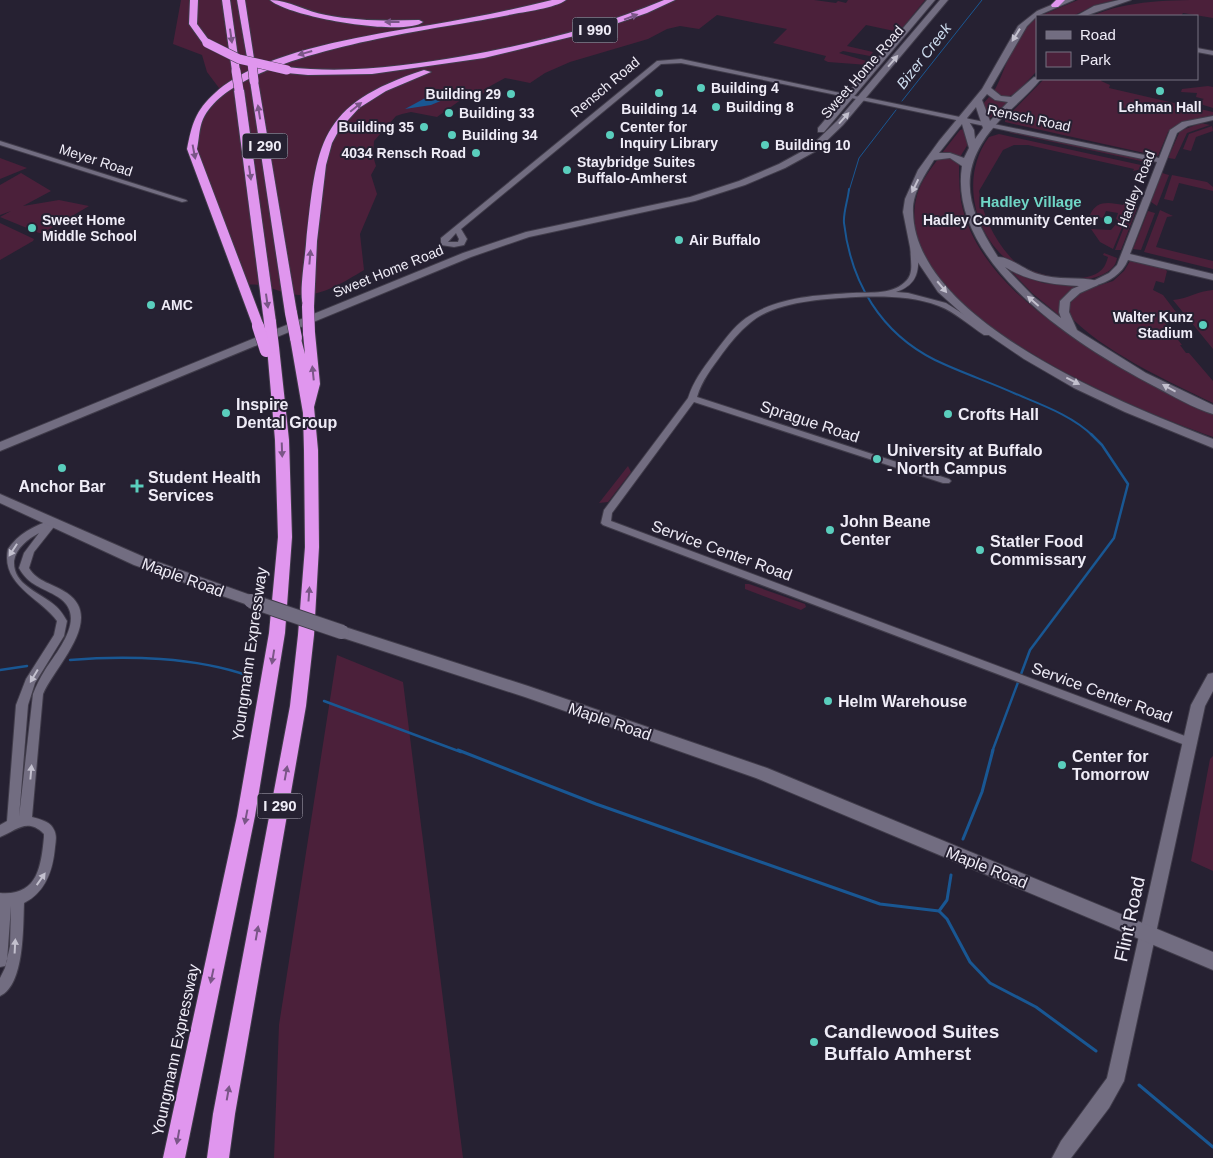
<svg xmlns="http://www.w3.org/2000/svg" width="1213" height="1158" viewBox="0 0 1213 1158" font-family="Helvetica,sans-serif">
	<rect width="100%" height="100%" fill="#262132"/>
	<!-- green -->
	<g fill="#4b203a">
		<path d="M181,0H814L836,3L838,1L846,3L848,0H925L899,32L866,25L847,46L873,52L870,56L843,51L839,53L870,62L868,65L828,62L824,60L826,56L773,43L787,29L717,15L699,29L680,26L667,29L648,39L570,62L545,73L530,83L505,78L483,90L487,91L479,96L469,94L437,117L411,112L402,114L396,116L374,141L373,156L376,166L371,175L377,194L360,234L364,270C344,282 323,296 299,295C280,295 263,280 243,286L197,163L193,134L222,92L207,72L202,55L173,44Z"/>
		<path d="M1078,0H1115L1095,5L1073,16H1040Z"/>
		<path d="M1213,0V18L1183,13L1181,16H1092C1127,0 1173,0 1213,0Z"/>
		<path d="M1037,18V71L1016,93L1005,98L993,93C1007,69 1012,35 1037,18Z"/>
		<path d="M1044,79H1102L1101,81L1110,85L1109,88L1213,112V115L1175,126L1168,132L1158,156L1005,122V119Z"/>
		<path d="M1208,86L1213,87V108L1197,103L1204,99L1196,97L1197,93L1181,92L1182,89Z"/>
		<path d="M989,97L1009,102L989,119L987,118L983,104Z"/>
		<path d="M1201,123L1210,125L1187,133L1175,159L1168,158L1180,131Z"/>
		<path d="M1212,126L1213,131L1196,137L1191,151L1183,149L1189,134Z"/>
		<path d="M1002,128L1154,161V162L1150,163L1011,133Z"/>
		<path d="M964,129L968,144L960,157L942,153L960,130Z"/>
		<path d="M999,134L1150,167L1133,171L1134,169L1028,145H1014L1003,150L979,191C983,217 995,241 1013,260C1029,275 1089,289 1104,267C1106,264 1107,260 1108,257L1103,255L1104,253L1117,258C1114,283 1060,284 1042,278C1031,275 1013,266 1005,258C971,227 962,173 989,137Z"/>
		<path d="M0,158L27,168L0,179Z"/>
		<path d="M951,158L959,163C959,175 959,188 961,201C980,304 1129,371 1213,413V437C1132,408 886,309 917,195C921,181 930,170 938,159Z"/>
		<path d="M21,173L51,191L23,206L59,200L89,206L43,233H39L0,217L11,211L0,215V185Z"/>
		<path d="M1162,173L1169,175L1157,206L1151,202Z"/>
		<path d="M1172,175L1207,182L1213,187V191L1179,183L1173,201L1164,199Z"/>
		<path d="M1124,202L1132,204L1124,224L1117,222L1118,220L1116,219L1118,213L1106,211L1103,218L1090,215C1096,200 1109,202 1123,205Z"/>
		<path d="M1132,207L1137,208L1121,250H1115Z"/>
		<path d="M1160,210L1173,216L1167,217L1156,247L1213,261V269L1144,252Z"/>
		<path d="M1148,211L1155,213L1141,250L1133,249Z"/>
		<path d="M0,223L34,239L33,241L0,260Z"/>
		<path d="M1117,223L1123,225L1113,249L1100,242L1091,229L1111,230Z"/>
		<path d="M1130,261L1164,268L1167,271L1164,283L1156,281L1153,290L1163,295L1179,316L1161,318L1182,345H1180L1186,353H1189L1213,381V403C1169,382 1100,350 1068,314V301L1082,291L1113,281L1124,271Z"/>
		<path d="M1011,271L1043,283L1078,287L1063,297L1060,316L1032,293Z"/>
		<path d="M1213,290V349L1173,300C1187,299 1198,291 1213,290Z"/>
		<path d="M628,466L631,472L608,502L599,503Z"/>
		<path d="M745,584H749L805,604L806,607L801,610L745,589Z"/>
		<path d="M337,655L403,682L463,1158H274L279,1025Z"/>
		<path d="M1213,756V871L1191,861L1210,759Z"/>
	</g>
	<!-- water -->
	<path fill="#195793" d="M442,92L450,97L431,105L405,109L429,96Z"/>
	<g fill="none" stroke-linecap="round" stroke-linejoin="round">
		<!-- stream-far3 -->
		<g stroke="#195793" stroke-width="1">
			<path d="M902,101L982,0"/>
			<path d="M849,191L859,158L896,110"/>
		</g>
		<!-- stream-far2 -->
		<path stroke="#195793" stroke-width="2" d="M849,189C848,200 843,213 844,223C851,283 881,333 935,360C962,373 990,382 1016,394C1042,405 1073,416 1093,436"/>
		<!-- stream-far1 -->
		<g stroke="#195793" stroke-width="2.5">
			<path d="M70,660C126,655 196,657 249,676"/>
			<path d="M0,670L27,666"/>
			<path d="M324,701L461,752"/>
			<path d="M992,752L1030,650L1114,538L1128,484L1102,445L1091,434"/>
		</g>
		<!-- stream -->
		<g stroke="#195793" stroke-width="3">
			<path d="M458,750L596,804L880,904L939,911L947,900L951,875"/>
			<path d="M963,839L982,792L993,750"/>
			<path d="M939,911L947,919L970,962L990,983L1036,1007L1096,1051"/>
			<path d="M1139,1085L1213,1147"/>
		</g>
		<defs>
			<g id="minor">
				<path d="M681,59L864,98L861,100L681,63L661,64L461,229L467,239L464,245L454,247L441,245V238L657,61ZM456,233L459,239L458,242H448Z"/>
				<path d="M0,141L186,200L187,201L182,202L0,145Z"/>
				<path d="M911,246L918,248C919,270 919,284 896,292L908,293L946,303L990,331V335H984C970,326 955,312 939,306C912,296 884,296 856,297C824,299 775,301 750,323C739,332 730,343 722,354C712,368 702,380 697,397L949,479L951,481L949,483H943L694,402L612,513L611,521L1193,739L1195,742L1193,745L1189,747L1185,745L603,525L601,523L604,510L688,398C694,380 702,370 713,355C723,342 733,327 746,318C777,297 817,295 853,293C871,292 894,295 907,280C915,271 909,256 911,246Z"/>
				<path d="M52,520L57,523L34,552L29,568C37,582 54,584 67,593C105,619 55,666 43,694L32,817C39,819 49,821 53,828C57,834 56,840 55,847C53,870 46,892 24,903C23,925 25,985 0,996V978L5,968L10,946L11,906L7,961L5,966L0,967V893C37,896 41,868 44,837V834C27,817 16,831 0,837V825L7,821L16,705L26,679L54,635L57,621C42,599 0,585 8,549C18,534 35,525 52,520ZM39,533L24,553L19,568C29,586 42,587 58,597C88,616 58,650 45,670C40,678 36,686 33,694L19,817L28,705L35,683L64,636L67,621C63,614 59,608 52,603C37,591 13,584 14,561C16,548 28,539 39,533Z"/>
			</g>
			<g id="tertiary">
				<path d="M1197,48L1213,51V55L1197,52Z"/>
				<path d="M858,96L1159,158L1170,130L1182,122L1213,116V120L1188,126L1177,133L1130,254L1213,274V280L1128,260C1122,274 1109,282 1094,286L1089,283L1109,273L1117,265L1157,162L861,100L857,98Z"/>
				<path d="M1213,673V691L1205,706L1124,1081L1109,1108L1071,1158H1052L1061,1141L1107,1078L1191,705L1208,674Z"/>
			</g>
			<g id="secondary">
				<path d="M927,0H935L824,132H818V128Z"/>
				<path d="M940,0H948L843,125L816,151L785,168L745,185L695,201L529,237L471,257L0,451V442L463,253L526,232L690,197L739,181L779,164L810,147L837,121Z"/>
				<path d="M1063,0H1074L1037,16L1027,26L991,88L1001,96L1011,97L1034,77L1041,79C1029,94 1014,106 1000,120C956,167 964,205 998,257C1008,256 1027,271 1038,274C1058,281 1078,276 1098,281V285L1080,293L1070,302L1069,312L1077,330L1146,373L1213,405V414C1193,408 1173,396 1154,386C1081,348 947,264 962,166L950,158L934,160C925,175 912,193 913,212C915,322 1126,405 1213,439V448L1125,412L1074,388L1024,359L977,327L938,292L911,252L903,212L905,199L918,170L939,141L982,89L1018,26L1037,11ZM987,94L995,100L1008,102L990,121L982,100ZM976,107L983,128L975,139L974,130L967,118ZM962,124L969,148L964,158L950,153H939ZM1005,267C1027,281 1053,285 1079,286L1072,289L1060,301L1059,312L1061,318L1034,297Z"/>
				<path d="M1119,0H1131L1085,16H1076L1094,6Z"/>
				<path d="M0,494L144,557L256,597L258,601L256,605L251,606L134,565L0,503Z"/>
				<path d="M342,626L528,686L767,768L1213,952V970L756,778L525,697L337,636L335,632L337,628Z"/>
			</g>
			<g id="motorway">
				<path d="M190,0H198L197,24L211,43L210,45H204L189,24Z"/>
				<path d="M222,0H230L240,71L236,74L232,71Z"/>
				<path d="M237,0H245L255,65L248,63Z"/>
				<path d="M270,0C289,0 307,12 326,15C356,21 388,21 419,20L423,22C404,37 289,17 270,0Z"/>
				<path d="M552,0H566C554,9 520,12 504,16C435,30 234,52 203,119C199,128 199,140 197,149L264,326L262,329H254L187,149C192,124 195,111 215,93C259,51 370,35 430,25C471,18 512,10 552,0Z"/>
				<path d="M664,0H675L647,13L595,31L484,58L372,74L308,75L287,73L283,70L287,67C347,74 405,66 464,56C533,44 599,27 664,0Z"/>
				<path d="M1056,0H1065L1058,7H1052L1051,5Z"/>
				<path d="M424,70L431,72L386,91L359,108L339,130L332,143L326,165L317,241L314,306L308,310L304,308C298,297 305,259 306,244C317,143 317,105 424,70Z"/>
				<path d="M254,78L258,81L297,313L291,317L285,313L250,81Z"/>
				<path d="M239,87L244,90L276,322L270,326L264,322L234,90Z"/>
				<path d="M309,329L315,333L320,384L314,407L318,450L319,547L314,635L306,706L235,1114L229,1158H207L213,1114L290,706L298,635L305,547L304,450L303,413L290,338L296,334L300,335L305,354L303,333Z"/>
				<path d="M273,343L279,347L289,440L292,537L285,633L255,816L185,1158H163L237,816L269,633L278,537L275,440L267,347Z"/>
			</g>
		</defs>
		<!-- minor casing -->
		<use href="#minor" stroke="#403c4a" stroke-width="2"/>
		<!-- tertiary casing -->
		<use href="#tertiary" stroke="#403c4a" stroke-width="2"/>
		<!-- secondary casing -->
		<use href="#secondary" stroke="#403c4a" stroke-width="2"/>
		<!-- motorway casing -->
		<use href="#motorway" stroke="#403c4a" stroke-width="2"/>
		<!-- minor -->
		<use href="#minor" fill="#726d81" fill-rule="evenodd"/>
		<!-- tertiary -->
		<use href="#tertiary" fill="#726d81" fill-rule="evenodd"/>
		<!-- secondary -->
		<use href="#secondary" fill="#726d81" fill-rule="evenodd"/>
		<!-- motorway -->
		<use href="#motorway" fill="#e096ee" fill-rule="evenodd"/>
		<defs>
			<path id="secondary-bridge" d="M251,601L342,632"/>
			<g id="motorway-bridge-far1">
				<path d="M207,43L239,59L287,70"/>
				<path d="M252,63L254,81"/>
				<path d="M236,71L239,90"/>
			</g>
			<g id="motorway-bridge">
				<path d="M308,306L309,333"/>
				<path d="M291,313L296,338"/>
				<path d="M270,322L273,347"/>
				<path d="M258,326L266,351"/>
			</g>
		</defs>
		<!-- secondary-bridge casing -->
		<use href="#secondary-bridge" stroke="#403c4a" stroke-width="16" stroke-linecap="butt"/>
		<!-- motorway-bridge-far1 casing -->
		<use href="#motorway-bridge-far1" stroke="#403c4a" stroke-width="10" stroke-linecap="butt"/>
		<!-- motorway-bridge casing -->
		<use href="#motorway-bridge" stroke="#403c4a" stroke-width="13" stroke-linecap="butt"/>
		<!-- secondary-bridge -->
		<use href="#secondary-bridge" stroke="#726d81" stroke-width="14"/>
		<!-- motorway-bridge-far1 -->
		<use href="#motorway-bridge-far1" stroke="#e096ee" stroke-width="9"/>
		<!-- motorway-bridge -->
		<use href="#motorway-bridge" stroke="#e096ee" stroke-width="12"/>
	</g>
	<!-- one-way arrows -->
	<defs><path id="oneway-solid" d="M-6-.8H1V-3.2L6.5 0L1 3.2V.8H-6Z" transform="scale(1.25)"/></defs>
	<g fill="#7a5687">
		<use href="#oneway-solid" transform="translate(631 17) rotate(-21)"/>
		<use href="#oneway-solid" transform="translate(392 22) rotate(180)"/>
		<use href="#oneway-solid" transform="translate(231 36) rotate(82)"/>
		<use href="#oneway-solid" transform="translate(305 53) rotate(164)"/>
		<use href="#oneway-solid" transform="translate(356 107) rotate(-39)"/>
		<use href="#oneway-solid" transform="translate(259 112) rotate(-99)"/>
		<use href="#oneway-solid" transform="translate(194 152) rotate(79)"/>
		<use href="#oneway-solid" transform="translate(250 173) rotate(82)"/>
		<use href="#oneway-solid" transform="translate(310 257) rotate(-85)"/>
		<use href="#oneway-solid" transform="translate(267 301) rotate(82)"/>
		<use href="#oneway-solid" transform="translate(313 373) rotate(-96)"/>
		<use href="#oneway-solid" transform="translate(282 450) rotate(88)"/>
		<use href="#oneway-solid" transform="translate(309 594) rotate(-86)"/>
		<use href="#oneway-solid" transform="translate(273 657) rotate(99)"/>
		<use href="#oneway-solid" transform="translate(286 773) rotate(-80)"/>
		<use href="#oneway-solid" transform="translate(246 817) rotate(101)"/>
		<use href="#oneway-solid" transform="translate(257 933) rotate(-80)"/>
		<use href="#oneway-solid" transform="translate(212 976) rotate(102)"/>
		<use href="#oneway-solid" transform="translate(228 1093) rotate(-80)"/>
		<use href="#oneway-solid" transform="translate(178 1137) rotate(100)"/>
	</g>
	<g fill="#c3c0ce">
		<use href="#oneway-solid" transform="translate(1016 35) rotate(122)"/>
		<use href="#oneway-solid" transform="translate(893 61) rotate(-49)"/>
		<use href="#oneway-solid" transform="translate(844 118) rotate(-48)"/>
		<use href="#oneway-solid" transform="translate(915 186) rotate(116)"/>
		<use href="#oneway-solid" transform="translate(942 287) rotate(50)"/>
		<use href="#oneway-solid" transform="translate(1033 301) rotate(-139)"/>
		<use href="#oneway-solid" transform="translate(1073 381) rotate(27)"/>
		<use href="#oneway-solid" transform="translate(1169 388) rotate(-151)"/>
		<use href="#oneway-solid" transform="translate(13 550) rotate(123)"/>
		<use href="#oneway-solid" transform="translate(34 676) rotate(121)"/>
		<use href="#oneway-solid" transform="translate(31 772) rotate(-85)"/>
		<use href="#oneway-solid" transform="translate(41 879) rotate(-55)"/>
		<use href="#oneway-solid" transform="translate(15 946) rotate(-87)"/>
	</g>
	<!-- markers -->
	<g fill="#5acebd" stroke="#262132" stroke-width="2">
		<circle cx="701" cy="88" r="5"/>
		<circle cx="1160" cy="91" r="5"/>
		<circle cx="659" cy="93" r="5"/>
		<circle cx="511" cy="94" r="5"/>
		<circle cx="716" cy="107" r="5"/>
		<circle cx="449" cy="113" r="5"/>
		<circle cx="424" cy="127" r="5"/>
		<circle cx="452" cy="135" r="5"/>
		<circle cx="610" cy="135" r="5"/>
		<circle cx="765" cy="145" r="5"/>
		<circle cx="476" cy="153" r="5"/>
		<circle cx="567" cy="170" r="5"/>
		<circle cx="1108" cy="220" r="5"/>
		<circle cx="32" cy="228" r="5"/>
		<circle cx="679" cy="240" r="5"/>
		<circle cx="151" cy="305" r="5"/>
		<circle cx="1203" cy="325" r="5"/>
		<circle cx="226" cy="413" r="5"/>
		<circle cx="948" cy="414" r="5"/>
		<circle cx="877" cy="459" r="5"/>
		<circle cx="62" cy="468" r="5"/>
		<path d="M134.5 478.5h5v5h5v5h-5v5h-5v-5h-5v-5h5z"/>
		<circle cx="830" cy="530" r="5"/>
		<circle cx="980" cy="550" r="5"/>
		<circle cx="828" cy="701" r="5"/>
		<circle cx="1062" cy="765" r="5"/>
		<circle cx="814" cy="1042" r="5"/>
	</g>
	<g text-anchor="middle" stroke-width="4" stroke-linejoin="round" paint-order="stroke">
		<!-- far-street labels -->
		<g font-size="14" fill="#efecf7" stroke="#262132">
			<text transform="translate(862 72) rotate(-49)" y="5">Sweet Home Road</text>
			<text transform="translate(605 87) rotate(-40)" y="5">Rensch Road</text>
			<text transform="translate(1029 118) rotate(12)" y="5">Rensch Road</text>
			<text transform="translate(96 160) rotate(18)" y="5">Meyer Road</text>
			<text transform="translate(1136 189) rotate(-69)" y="5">Hadley Road</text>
			<text transform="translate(388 271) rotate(-22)" y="5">Sweet Home Road</text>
		</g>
		<!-- far-poi labels -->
		<g font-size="14" font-weight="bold" fill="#efecf7" stroke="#262132" text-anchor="start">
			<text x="711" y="93">Building 4</text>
			<text x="501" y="99" text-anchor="end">Building 29</text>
			<text x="726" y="112">Building 8</text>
			<text x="1160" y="112" text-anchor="middle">Lehman Hall</text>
			<text x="659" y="114" text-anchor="middle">Building 14</text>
			<text x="459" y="118">Building 33</text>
			<text x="414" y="132" text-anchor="end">Building 35</text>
			<text x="620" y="132">Center for<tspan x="620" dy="16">Inquiry Library</tspan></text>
			<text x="462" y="140">Building 34</text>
			<text x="775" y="150">Building 10</text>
			<text x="466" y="158" text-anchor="end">4034 Rensch Road</text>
			<text x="577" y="167">Staybridge Suites<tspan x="577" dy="16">Buffalo-Amherst</tspan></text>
			<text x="42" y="225">Sweet Home<tspan x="42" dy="16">Middle School</tspan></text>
			<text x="1098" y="225" text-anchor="end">Hadley Community Center</text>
			<text x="689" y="245">Air Buffalo</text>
			<text x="161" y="310">AMC</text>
			<text x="1193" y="322" text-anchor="end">Walter Kunz<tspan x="1193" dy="16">Stadium</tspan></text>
		</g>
		<!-- shield labels -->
		<g fill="#262132" stroke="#b3afbc" stroke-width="1">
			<rect x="572.5" y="17.5" width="45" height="25" rx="4"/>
			<rect x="242.5" y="133.5" width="45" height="25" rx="4"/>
			<rect x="257.5" y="793.5" width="45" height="25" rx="4"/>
		</g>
		<g font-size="15" font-weight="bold" fill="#efecf7">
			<text x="595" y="35">I 990</text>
			<text x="265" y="151">I 290</text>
			<text x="280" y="811">I 290</text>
		</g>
		<!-- far-water labels -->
		<g font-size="15" font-style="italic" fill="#cddcee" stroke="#262132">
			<text transform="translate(924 56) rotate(-52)" y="5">Bizer Creek</text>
		</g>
		<!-- far-neighbourhood labels -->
		<g font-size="15" font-weight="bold" fill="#6fd6c6" stroke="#262132">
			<text x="1031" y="207">Hadley Village</text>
		</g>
		<!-- poi labels -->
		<g font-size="16" font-weight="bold" fill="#efecf7" stroke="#262132" text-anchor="start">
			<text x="236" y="410">Inspire<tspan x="236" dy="18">Dental Group</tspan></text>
			<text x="958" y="420">Crofts Hall</text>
			<text x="887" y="456">University at Buffalo<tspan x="887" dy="18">- North Campus</tspan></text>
			<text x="148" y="483">Student Health<tspan x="148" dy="18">Services</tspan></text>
			<text x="62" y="492" text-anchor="middle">Anchor Bar</text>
			<text x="840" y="527">John Beane<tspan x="840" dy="18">Center</tspan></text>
			<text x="990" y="547">Statler Food<tspan x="990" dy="18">Commissary</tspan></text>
			<text x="838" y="707">Helm Warehouse</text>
			<text x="1072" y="762">Center for<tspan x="1072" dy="18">Tomorrow</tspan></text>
		</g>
		<!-- street labels -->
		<g font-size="16" fill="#efecf7" stroke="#262132">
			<text transform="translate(810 421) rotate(18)" y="6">Sprague Road</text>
			<text transform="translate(722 550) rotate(20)" y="6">Service Center Road</text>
			<text transform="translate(183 577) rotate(20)" y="6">Maple Road</text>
			<text transform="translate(249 654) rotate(-82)" y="6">Youngmann Expressway</text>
			<text transform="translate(1102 692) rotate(20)" y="6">Service Center Road</text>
			<text transform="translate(610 721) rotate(19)" y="6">Maple Road</text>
			<text transform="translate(987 867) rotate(22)" y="6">Maple Road</text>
			<text transform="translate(175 1050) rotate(-78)" y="6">Youngmann Expressway</text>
		</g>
		<!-- near-street labels -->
		<g font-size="19" fill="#efecf7" stroke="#262132">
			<text transform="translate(1129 919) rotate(-78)" y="7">Flint Road</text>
		</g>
		<!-- near-poi labels -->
		<g font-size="19" font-weight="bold" fill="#efecf7" stroke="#262132" text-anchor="start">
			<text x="824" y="1038">Candlewood Suites<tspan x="824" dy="22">Buffalo Amherst</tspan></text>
		</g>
	</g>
	<!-- legend -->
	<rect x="1036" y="15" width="162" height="65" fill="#262132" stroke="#767281"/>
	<rect x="1046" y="31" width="25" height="8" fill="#726d81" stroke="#767281"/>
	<text x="1080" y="40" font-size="15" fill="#efecf7">Road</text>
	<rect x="1046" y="52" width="25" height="15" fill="#4b203a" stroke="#767281"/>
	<text x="1080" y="65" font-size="15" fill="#efecf7">Park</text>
</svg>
